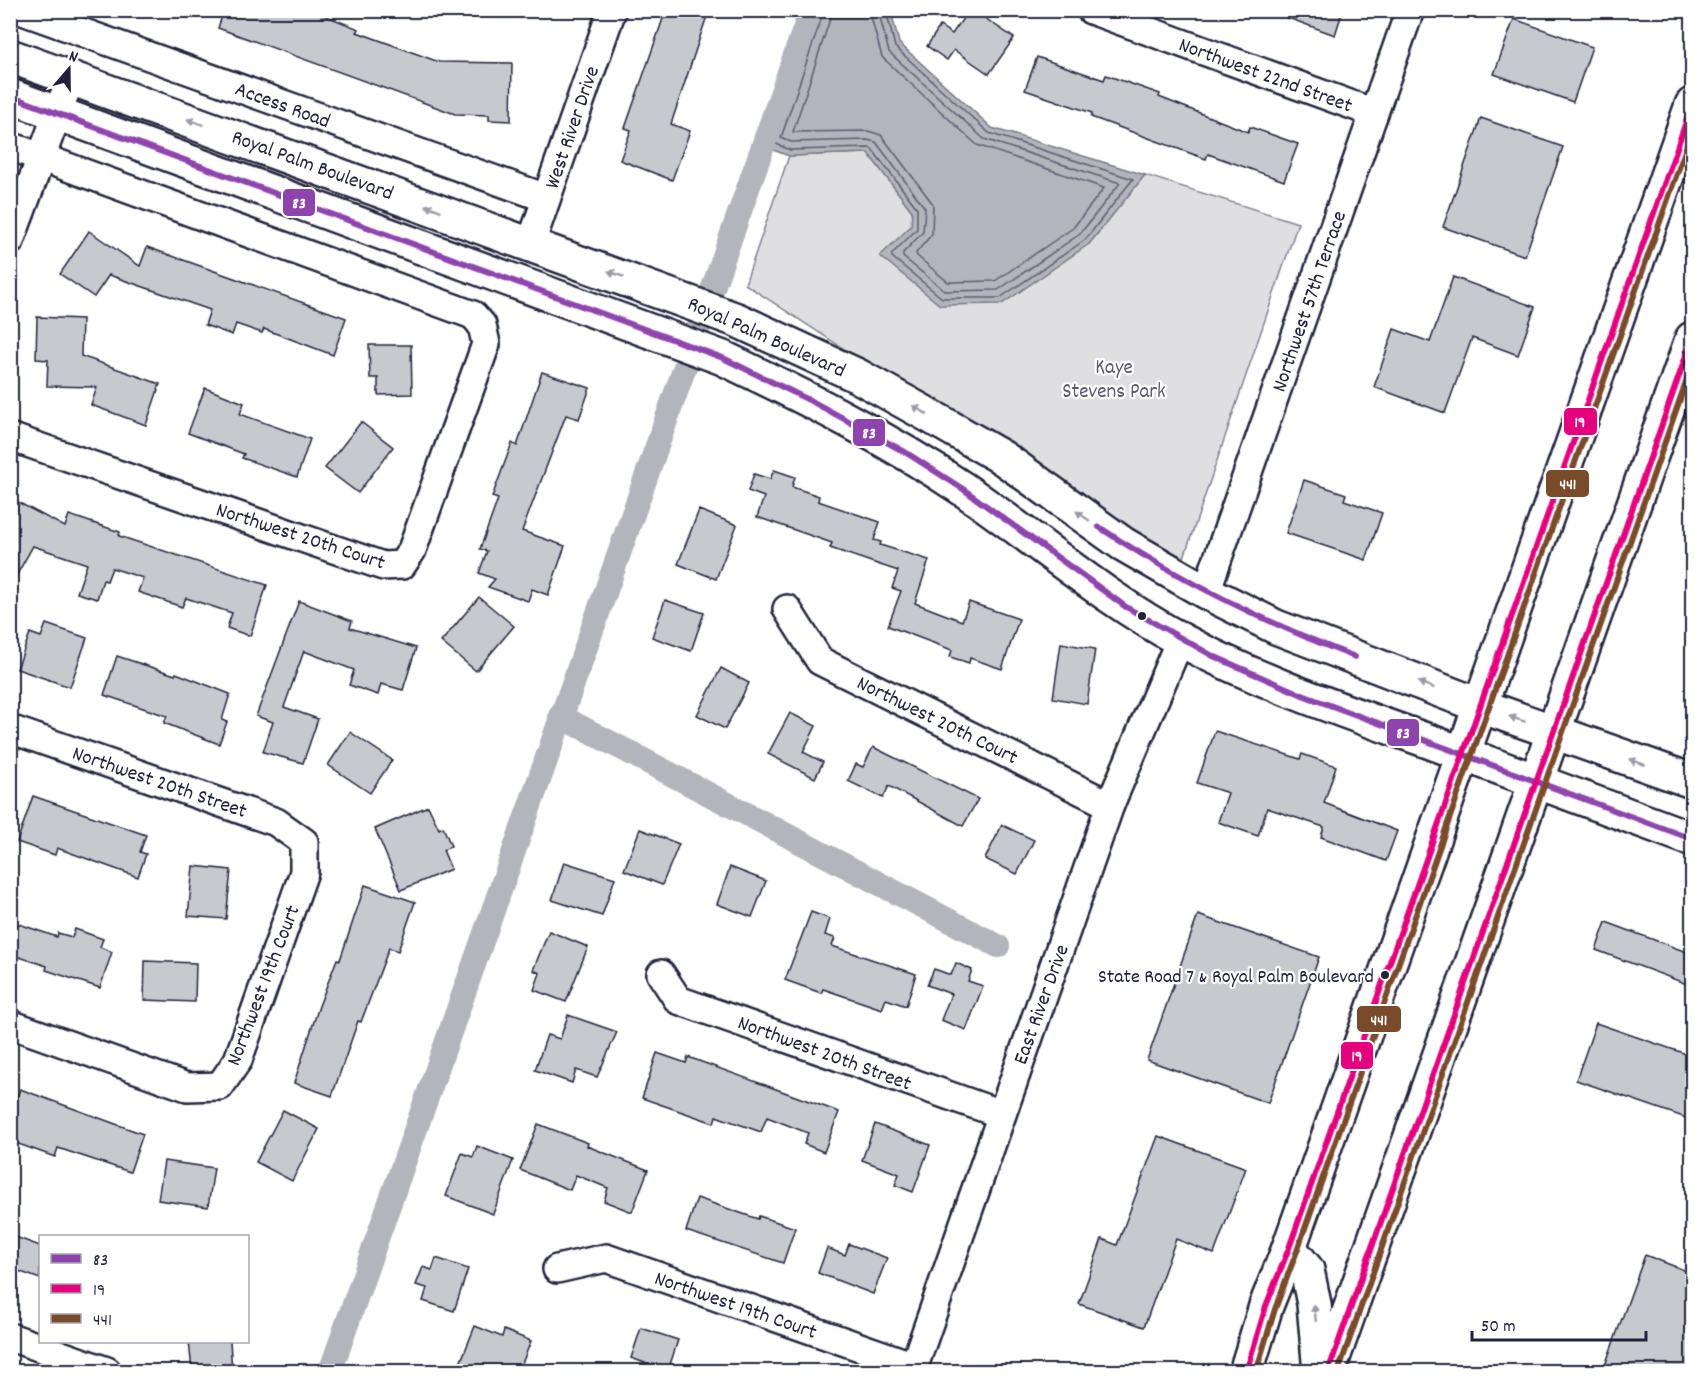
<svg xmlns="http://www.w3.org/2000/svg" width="1703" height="1382" viewBox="0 0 1703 1382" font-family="Dekko,sans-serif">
	<rect width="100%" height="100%" fill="#fff"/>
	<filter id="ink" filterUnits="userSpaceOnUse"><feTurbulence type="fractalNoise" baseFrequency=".0167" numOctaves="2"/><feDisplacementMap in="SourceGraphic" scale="12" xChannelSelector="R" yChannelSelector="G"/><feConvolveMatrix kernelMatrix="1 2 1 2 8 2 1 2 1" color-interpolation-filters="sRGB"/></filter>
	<g filter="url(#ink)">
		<!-- green -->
		<path fill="#dfdfe2" stroke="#80808e" stroke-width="1.5" d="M868,153L912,211V226L881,256L1089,244L1145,175L1298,223L1180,569L745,284L789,156Z"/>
		<!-- water -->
		<path fill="#b4b4bc" stroke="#7a7a88" stroke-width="1.5" d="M811,11H891L899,43L992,128L1145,175L1089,244L1002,304L940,305L880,256L911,226L912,211L868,153L789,156L763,146Z"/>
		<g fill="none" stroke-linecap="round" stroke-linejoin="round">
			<!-- shore -->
			<g stroke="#5c5c6f" stroke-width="1.5">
				<path d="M816,10L772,142L790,150L871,148L917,208V229L892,254V257L942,298H1000L1085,240L1133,179L989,133L895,47L886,10"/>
				<path d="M824,10L781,138L791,142L867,140L876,142L925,208L923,232L903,253V257L945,291L998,290L1080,234L1120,183L984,139L889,52L878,10"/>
				<path d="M833,10L793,132L868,131L881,135L933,204L932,234L916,253L917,256L948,282L995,281L1073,228L1104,188L977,145L882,57L869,10"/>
			</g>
			<!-- canal -->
			<g stroke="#b4b4bc" stroke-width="24">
				<path d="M560,716L998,946"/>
				<path d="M330,1372L811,10"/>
			</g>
		</g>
		<!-- building -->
		<g fill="#c8c8cf" stroke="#22223b" stroke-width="1.5">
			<path d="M224,10H311L359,29L357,32L439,62L512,63L511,121L489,120V115L455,114L218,28Z"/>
			<path d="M666,10H709L671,124L690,131L672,180L620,160L631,130L625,128Z"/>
			<path d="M969,10H973L1014,38L989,74L954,50L947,60L927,46L940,26L952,34Z"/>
			<path d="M1274,10H1343L1335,35L1274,13Z"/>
			<path d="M1514,19L1592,47L1573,102L1494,74Z"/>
			<path d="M1037,57L1104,80L1106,75L1160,94L1159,97L1248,132L1250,127L1298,144L1284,181L1208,154L1206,159L1091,117L1092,113L1025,90Z"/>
			<path d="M1481,118L1563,147L1525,256L1443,227Z"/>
			<path d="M89,231L140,266L147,247L346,318L333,355L264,329L262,333L236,324L232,335L205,325L210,310L109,275L94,297L60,274Z"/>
			<path d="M1453,277L1535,307L1518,355L1472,338L1445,413L1374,387L1394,329L1430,342Z"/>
			<path d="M37,317L82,319L81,356L160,384L146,425L91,405L97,387L47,386L48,360L36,359Z"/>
			<path d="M369,345H411L412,394L378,395V378H370Z"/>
			<path d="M542,372L590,388L579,419L566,415L522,531L565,546L548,595L532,589L528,601L488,587L495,579L479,573L487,551L480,549L498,499L492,497L512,443L517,446Z"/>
			<path d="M205,388L244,403L240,414L310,439L297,477L242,458L244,454L188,433Z"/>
			<path d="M361,422L393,447L358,493L325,468Z"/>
			<path d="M774,470L795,477L792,487L819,496L818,501L880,522L874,540L881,542L880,545L929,560L915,603L962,621L969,602L1019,619L1002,669L970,658L969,663L950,657L952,650L888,626L901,591L892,588L898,571L830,548L832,543L757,517L764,497L748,491L754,474L770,479Z"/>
			<path d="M1304,480L1346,494L1344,500L1382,513L1366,560L1286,533Z"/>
			<path d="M10,498L65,527L69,515L120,532L119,536L267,585L250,636L227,628L232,613L186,598L182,607L138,592L143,578L112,568L107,581L103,580L97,599L77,593L87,564L33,546L10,587Z"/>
			<path d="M699,510L737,525L716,579L678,564Z"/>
			<path d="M479,597L514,626L476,671L441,642Z"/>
			<path d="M665,600L704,613L691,651L652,637Z"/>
			<path d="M299,601L352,621L350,628L416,648L403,690L381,684L378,695L349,685L354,670L304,651L284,707L318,719L303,763L263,752L273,722L256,716Z"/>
			<path d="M46,624L87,638L70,687L17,669L30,633L41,637Z"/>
			<path d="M1061,643L1095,649L1087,704L1053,698Z"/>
			<path d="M117,656L175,675L176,673L230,694L222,720L227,722L219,744L164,723L167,716L104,695Z"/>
			<path d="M721,668L749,683L725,729L697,715Z"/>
			<path d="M790,713L816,726L803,752L823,762L815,778L768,754Z"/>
			<path d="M1215,731L1300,759L1302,754L1336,766L1324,803L1397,831L1386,861L1321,837L1324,827L1267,808L1258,836L1218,822L1228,793L1197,783Z"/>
			<path d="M350,732L392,760L370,793L328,765Z"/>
			<path d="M873,747L978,799L963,826L889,786L883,798L848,781L856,764L863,767Z"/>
			<path d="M33,796L146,835L140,852L146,854L138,877L57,848L55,855L17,842Z"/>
			<path d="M428,806L439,829L443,827L451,846L443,850L451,869L401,890L375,829Z"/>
			<path d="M1002,825L1034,840L1017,874L985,859Z"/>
			<path d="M640,829L679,844L662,885L624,870Z"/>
			<path d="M564,862L615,878L602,916L552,900Z"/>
			<path d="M193,866L231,870L226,919L188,916Z"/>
			<path d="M730,867L766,881L752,917L717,904Z"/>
			<path d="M365,885L415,902L398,951L389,948L361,1022L358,1021L332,1096L294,1083L319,1006L337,959L340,960Z"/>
			<path d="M811,912L830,919L825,935L835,938L832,946L916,974L906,1006L886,999L882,1009L823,989L821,993L785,980Z"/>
			<path d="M1198,915L1319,957L1268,1103L1147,1060Z"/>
			<path d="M10,921L57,937L58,933L72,937L75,929L103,939L100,947L112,952L100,988L46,970L47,966L10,954Z"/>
			<path d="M1606,922L1692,954V986L1596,950Z"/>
			<path d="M549,931L588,947L566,1002L534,990L540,973L533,970Z"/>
			<path d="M145,961L196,963L195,1002L144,1000Z"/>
			<path d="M956,963L972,970L968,981L983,986L966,1030L941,1020L951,994L927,985L934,969L951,975Z"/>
			<path d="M568,1015L617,1032L597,1077L576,1070L572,1083L535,1070L547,1035L560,1039Z"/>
			<path d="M1596,1023L1692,1056V1120L1576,1080Z"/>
			<path d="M657,1053L686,1063L688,1057L839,1112L824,1152L804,1144L808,1133L767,1117L761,1132L716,1116L714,1123L642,1098Z"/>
			<path d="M20,1089L143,1134L130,1172L58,1148L55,1157L10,1141V1115Z"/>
			<path d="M283,1110L319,1129L292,1181L256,1162Z"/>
			<path d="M538,1124L588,1143L587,1146L648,1170L632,1212L604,1201L608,1188L576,1175L570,1190L520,1170Z"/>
			<path d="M875,1124L930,1145L913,1192L895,1185L899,1174L862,1160Z"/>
			<path d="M1158,1136L1246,1168L1214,1254L1176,1239L1144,1327L1079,1304L1102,1239L1117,1245Z"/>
			<path d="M477,1146L513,1160L493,1214L446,1196L462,1153L473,1157Z"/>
			<path d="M164,1161L214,1168L208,1207L158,1200Z"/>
			<path d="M697,1198L758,1219L759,1216L795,1228L783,1263L686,1231Z"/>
			<path d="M10,1235L40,1246V1279L10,1268Z"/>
			<path d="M849,1244L887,1258L873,1294L818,1273L827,1248L845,1255Z"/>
			<path d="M1645,1255L1692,1273V1371H1603Z"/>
			<path d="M436,1258L468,1269L454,1311L423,1301L427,1288L416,1285L423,1267L432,1270Z"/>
			<path d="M475,1326L502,1337L504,1330L531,1341L519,1371H457Z"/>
			<path d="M641,1328L678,1340L668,1371H642L645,1363L631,1358Z"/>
			<path d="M189,1341H230L232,1371H192Z"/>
		</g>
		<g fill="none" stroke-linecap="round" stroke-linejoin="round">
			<defs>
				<g id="minor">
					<path d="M20,10L546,198"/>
					<path d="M1091,10L1374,113"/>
					<path d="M10,146L473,315L482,325L486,344L412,550L402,565L383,566L10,437"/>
					<path d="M10,241L71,77"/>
					<path d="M531,243L612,10"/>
					<path d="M1206,592L1410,10"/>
					<path d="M787,609L820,661L1110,805"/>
					<path d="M10,729L276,822L304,842V872L238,1060L220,1086L187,1087L10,1024"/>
					<path d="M661,974L678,1000L1001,1114"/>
					<path d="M557,1269L606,1258L914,1366"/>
					<path d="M10,1337L107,1371"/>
					<path d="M912,1372L1110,805L1180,640"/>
				</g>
				<g id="major">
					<path d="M10,56L737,320L858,376L930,416L1003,458L1123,544L1206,592L1276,627L1481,706L1692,781"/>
					<path d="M10,96L723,358C805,397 887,438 963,489C1036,539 1104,599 1183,641C1261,683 1347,712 1431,742C1518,774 1605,806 1692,839"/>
					<path d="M1289,1248L1307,1270L1314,1304L1320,1372"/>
					<path d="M1246,1372L1266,1306L1289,1248L1692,105"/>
					<path d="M1328,1372L1692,339"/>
				</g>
			</defs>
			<!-- minor casing -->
			<use href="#minor" stroke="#22223b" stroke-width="32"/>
			<!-- major casing -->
			<use href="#major" stroke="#22223b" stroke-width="38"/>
			<!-- minor -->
			<use href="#minor" stroke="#fff" stroke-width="27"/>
			<!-- major -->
			<use href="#major" stroke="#fff" stroke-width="33"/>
			<defs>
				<g id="bus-1">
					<path d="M10,96L723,358L815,403L905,452L963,489L1126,607L1213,656L1305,696L1692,839"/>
					<path d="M1099,527C1180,581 1265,622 1355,657"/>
				</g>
				<g id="bus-2">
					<path d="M1246,1372L1266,1306L1289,1248L1692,105"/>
					<path d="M1328,1372L1692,339"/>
				</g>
				<g id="bus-3">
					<path d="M1256,1372L1275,1309L1297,1251L1692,131"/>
					<path d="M1338,1372L1692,365"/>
				</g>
			</defs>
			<!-- bus-1 casing -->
			<use href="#bus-1" stroke="#fff" stroke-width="10"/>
			<!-- bus-2 casing -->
			<use href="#bus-2" stroke="#fff" stroke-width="10"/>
			<!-- bus-3 casing -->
			<use href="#bus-3" stroke="#fff" stroke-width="10"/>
			<!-- bus-1 -->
			<use href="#bus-1" stroke="#8e44ad" stroke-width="6"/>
			<!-- bus-2 -->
			<use href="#bus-2" stroke="#e5007d" stroke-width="6"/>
			<!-- bus-3 -->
			<use href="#bus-3" stroke="#7a4b2a" stroke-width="6"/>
		</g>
		<!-- one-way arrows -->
		<defs><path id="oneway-solid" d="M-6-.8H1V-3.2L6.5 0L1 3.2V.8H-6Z" transform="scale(1.5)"/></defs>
		<g fill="#9c9ca7">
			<use href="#oneway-solid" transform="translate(195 122) rotate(-160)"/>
			<use href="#oneway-solid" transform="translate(433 208) rotate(-160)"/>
			<use href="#oneway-solid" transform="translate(616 274) rotate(-160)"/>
			<use href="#oneway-solid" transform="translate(920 410) rotate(-151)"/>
			<use href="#oneway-solid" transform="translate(1083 516) rotate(-145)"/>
			<use href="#oneway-solid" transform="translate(1426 685) rotate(-159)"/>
			<use href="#oneway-solid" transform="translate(1517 719) rotate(-161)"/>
			<use href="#oneway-solid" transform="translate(1637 762) rotate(-160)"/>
			<use href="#oneway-solid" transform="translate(1315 1313) rotate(-96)"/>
		</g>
	</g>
	<!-- markers -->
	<g fill="#22223b" stroke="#fff" stroke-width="2">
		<circle cx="1142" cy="616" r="5"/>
		<circle cx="1385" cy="975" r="5"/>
	</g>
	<g text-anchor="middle" stroke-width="4.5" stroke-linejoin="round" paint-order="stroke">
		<!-- bus labels -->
		<g font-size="20" fill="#22223b" stroke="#fff" text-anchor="end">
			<text x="1374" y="982">State Road 7 &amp; Royal Palm Boulevard</text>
		</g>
		<!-- street labels -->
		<g font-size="21" fill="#22223b" stroke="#fff">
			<text transform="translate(1266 74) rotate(20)" y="7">Northwest 22nd Street</text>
			<text transform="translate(283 104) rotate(20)" y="7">Access Road</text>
			<text transform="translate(571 127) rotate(-71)" y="7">West River Drive</text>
			<text transform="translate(313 164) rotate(20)" y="7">Royal Palm Boulevard</text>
			<text transform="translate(1308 301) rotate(-71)" y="7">Northwest 57th Terrace</text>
			<text transform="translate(767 336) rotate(24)" y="7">Royal Palm Boulevard</text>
			<text transform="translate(301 535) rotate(18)" y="7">Northwest 20th Court</text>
			<text transform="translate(938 719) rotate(26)" y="7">Northwest 20th Court</text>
			<text transform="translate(160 781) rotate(19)" y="7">Northwest 20th Street</text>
			<text transform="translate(262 985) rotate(-69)" y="7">Northwest 19th Court</text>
			<text transform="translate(1040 1004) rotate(-70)" y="7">East River Drive</text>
			<text transform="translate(825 1052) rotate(20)" y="7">Northwest 20th Street</text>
			<text transform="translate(736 1304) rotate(19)" y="7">Northwest 19th Court</text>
		</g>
		<!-- park labels -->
		<g font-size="21" fill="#5b5b6d" stroke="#fff">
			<text x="1114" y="373">Kaye<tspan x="1114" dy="24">Stevens Park</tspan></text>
		</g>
	</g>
	<g stroke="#fff" stroke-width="2">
		<rect x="282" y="188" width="34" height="29" rx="6" fill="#8e44ad"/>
		<rect x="1563" y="407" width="35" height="29" rx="6" fill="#e5007d"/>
		<rect x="852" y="418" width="34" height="29" rx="6" fill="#8e44ad"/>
		<rect x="1545" y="469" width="45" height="29" rx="6" fill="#7a4b2a"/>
		<rect x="1386" y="718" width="34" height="29" rx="6" fill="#8e44ad"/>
		<rect x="1356" y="1005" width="46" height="28" rx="6" fill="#7a4b2a"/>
		<rect x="1340" y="1041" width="34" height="29" rx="6" fill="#e5007d"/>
	</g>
	<g font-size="16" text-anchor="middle" font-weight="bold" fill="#fff">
		<text x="299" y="208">83</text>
		<text x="1580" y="427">19</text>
		<text x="869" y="438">83</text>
		<text x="1568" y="489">441</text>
		<text x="1403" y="738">83</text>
		<text x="1379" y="1025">441</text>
		<text x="1357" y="1061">19</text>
	</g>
	<!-- margin -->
	<rect width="1703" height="1382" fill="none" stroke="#fff" stroke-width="36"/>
	<rect x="18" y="18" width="1667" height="1346" fill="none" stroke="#22223b" stroke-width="2" filter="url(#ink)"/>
	<!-- legend -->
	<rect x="39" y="1235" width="210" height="108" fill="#ffffff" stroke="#a7a7b1" stroke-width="1.5"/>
	<rect x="51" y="1254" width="30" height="9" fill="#8e44ad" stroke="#a7a7b1" stroke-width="1.5"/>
	<text x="93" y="1265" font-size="18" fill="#22223b">83</text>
	<rect x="51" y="1284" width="30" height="9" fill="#e5007d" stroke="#a7a7b1" stroke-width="1.5"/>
	<text x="93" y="1295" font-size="18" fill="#22223b">19</text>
	<rect x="51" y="1314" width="30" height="9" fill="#7a4b2a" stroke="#a7a7b1" stroke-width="1.5"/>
	<text x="93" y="1325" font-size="18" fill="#22223b">441</text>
	<!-- north arrow -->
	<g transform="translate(69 69) rotate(20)" stroke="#ffffff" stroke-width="4.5" paint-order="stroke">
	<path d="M0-4.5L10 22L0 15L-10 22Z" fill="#22223b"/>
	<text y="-9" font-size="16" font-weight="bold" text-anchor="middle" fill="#22223b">N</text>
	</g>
	<!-- scale -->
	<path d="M1472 1331v9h174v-9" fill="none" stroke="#22223b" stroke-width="3"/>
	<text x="1481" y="1331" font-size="18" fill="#22223b" stroke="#ffffff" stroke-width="4.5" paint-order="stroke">50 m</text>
</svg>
